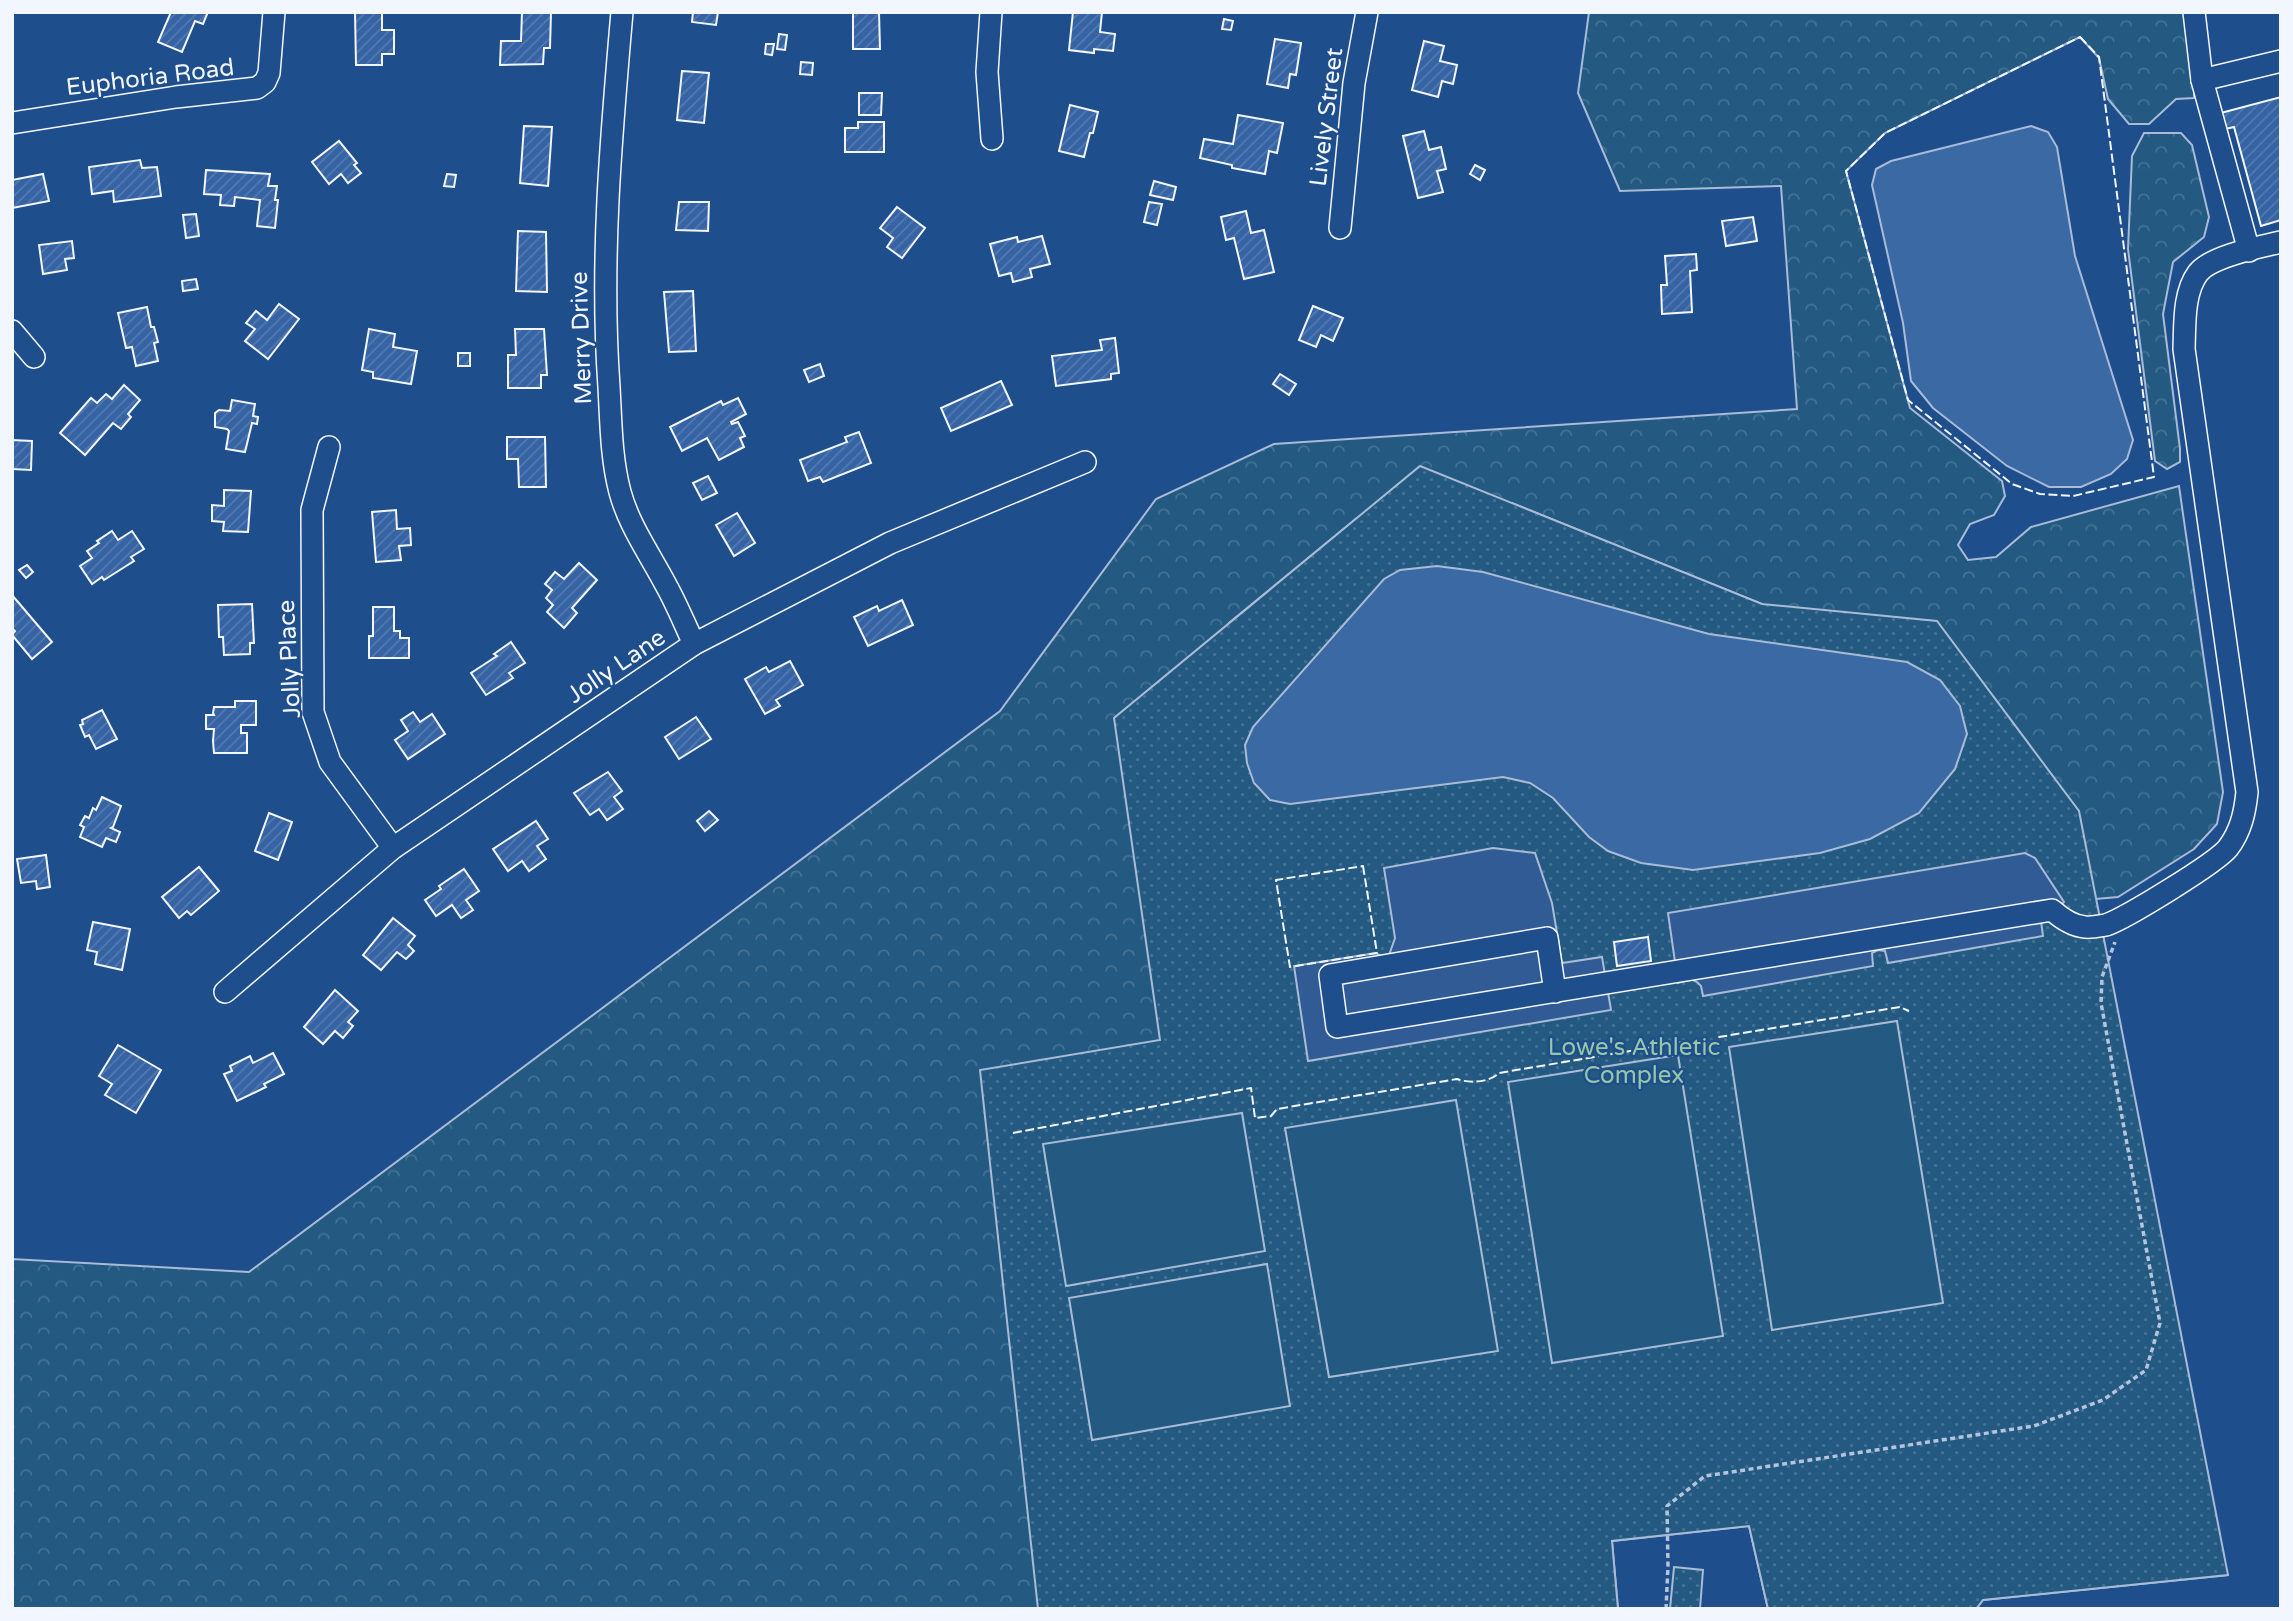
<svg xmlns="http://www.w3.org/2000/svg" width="2293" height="1621" viewBox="0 0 2293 1621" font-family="'Varela Round',sans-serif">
	<defs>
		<pattern id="forest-crowns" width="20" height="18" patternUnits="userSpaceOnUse" patternTransform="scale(1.75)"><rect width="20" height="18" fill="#245a82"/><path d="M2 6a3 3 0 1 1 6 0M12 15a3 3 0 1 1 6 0" fill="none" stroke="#447295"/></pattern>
		<pattern id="park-dots" width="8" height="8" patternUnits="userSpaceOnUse" patternTransform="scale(1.75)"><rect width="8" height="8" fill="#245a82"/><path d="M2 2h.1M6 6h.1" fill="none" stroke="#447295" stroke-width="1.8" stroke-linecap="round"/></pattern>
		<pattern id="building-hatch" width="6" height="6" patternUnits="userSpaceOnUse" patternTransform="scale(1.75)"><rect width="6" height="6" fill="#3563a3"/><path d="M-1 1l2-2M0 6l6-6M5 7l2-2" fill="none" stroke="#537ab1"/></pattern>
	</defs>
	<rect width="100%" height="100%" fill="#1f4e8c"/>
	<!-- forest -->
	<g fill="url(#forest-crowns)" stroke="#a8bbd7" stroke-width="2">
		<path d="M1589,12H2185L2194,67V98L2176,99L2149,124H2129L2108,99L2099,58L2080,37L1885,133L1846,171L1910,408L2002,481L2005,496L1994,515L1970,524L1958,545L1968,560L1996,557L2031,527L2179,486L2223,792L2217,824L2194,849L2118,897L2084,900L1762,604L1512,503L1357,518L1229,623L1167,711L1301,1444L2228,1575L1983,1600L1976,1609H1768L1749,1526L1612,1541L1618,1609H12V1259L249,1272L1000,711L1156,499L1274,444L1797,409L1781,186L1620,191L1578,93Z"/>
		<path d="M2144,133H2181L2192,145L2209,217L2204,237L2173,262L2163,314L2180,449V462L2167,469L2155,461L2128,249L2132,156Z"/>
	</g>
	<!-- park -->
	<g fill="url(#park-dots)" stroke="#a8bbd7" stroke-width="2">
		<path d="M1420,466L1762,604L1937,621L2079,811L2228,1575L1983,1600L1976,1609H1768L1749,1526L1612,1541L1618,1609H1038L980,1070L1160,1040L1114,718Z"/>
		<path d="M1674,1567L1703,1570L1700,1609H1670Z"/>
	</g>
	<!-- pitch -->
	<g fill="#245a82" stroke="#a8bbd7" stroke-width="2">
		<path d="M1897,1021L1943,1303L1772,1330L1729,1047Z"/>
		<path d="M1678,1055L1723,1336L1552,1363L1508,1082Z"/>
		<path d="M1456,1100L1498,1351L1329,1377L1285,1128Z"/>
		<path d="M1242,1113L1265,1251L1066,1286L1043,1144Z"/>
		<path d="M1267,1264L1290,1406L1092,1440L1069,1298Z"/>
	</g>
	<!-- parking -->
	<g fill="#305b95" stroke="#a8bbd7" stroke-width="2">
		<path d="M1493,848L1535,853L1552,903L1562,963L1602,957L1611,1010L1308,1061L1294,966L1376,953L1381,956L1389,955L1395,938L1384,868Z"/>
		<path d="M2025,853L2035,858L2064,902L2047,920L2041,921L2043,936L1888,963L1885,951L1878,950L1872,953L1873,966L1703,996L1701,986L1697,982L1691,979L1678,983L1668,913Z"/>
	</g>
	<!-- water -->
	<g fill="#3b69a3" stroke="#a8bbd7" stroke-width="2">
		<path d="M2031,126L2048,132L2057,147L2075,256L2133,440L2127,459L2111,474L2081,487H2049L2007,466L1933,408L1911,381L1903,323L1872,185L1876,169L1891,161Z"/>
		<path d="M1437,566L1483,572L1709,634L1907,662L1940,680L1960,706L1967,734L1955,769L1919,813L1870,839L1820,853L1693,870L1641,863L1608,851L1589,837L1553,798L1530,783L1503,777L1290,804L1270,800L1254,783L1247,763L1245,745L1253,727L1384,579L1400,570Z"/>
	</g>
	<!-- building -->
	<g fill="url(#building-hatch)" stroke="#f2f6ff" stroke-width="2">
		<path d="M171,12H208L203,24L195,21L182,52L158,42Z"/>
		<path d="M355,12H382V30H394V54H382V65H356Z"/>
		<path d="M522,12H551L550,48H544L543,64L500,65L501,41H521Z"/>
		<path d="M693,12H718L716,25L692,22Z"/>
		<path d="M853,12H879L880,49H853Z"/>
		<path d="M1073,12H1102L1100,32L1115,34L1113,51L1094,49V53L1069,50Z"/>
		<path d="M1224,19L1233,21L1231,30L1222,29Z"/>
		<path d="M779,34L787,35L785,50L777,49Z"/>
		<path d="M1275,39L1301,43L1296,75L1290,74L1288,88L1267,84Z"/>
		<path d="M1424,41L1444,46L1440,61L1457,65L1453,84L1442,81L1438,97L1412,90Z"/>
		<path d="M766,44H774L772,55L765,54Z"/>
		<path d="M801,62L813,63L812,75L800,74Z"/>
		<path d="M682,71L709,73L704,123L677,120Z"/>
		<path d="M859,93H882L881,115H859Z"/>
		<path d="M2281,97V220L2261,226L2234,127L2221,130L2217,114Z"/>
		<path d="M1070,105L1098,112L1093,133H1090L1084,157L1059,151Z"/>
		<path d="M1238,115L1283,123L1277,153L1269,151L1265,174L1232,168V165L1200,158L1204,139L1233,144Z"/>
		<path d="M858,122H884V152H845V128H858Z"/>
		<path d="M524,126L552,127L548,186L520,183Z"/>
		<path d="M1424,131L1429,150L1441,147L1446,169L1437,171L1443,192L1418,198L1403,136Z"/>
		<path d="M339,141L357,163L354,165L361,173L348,183L341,174L329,184L312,162Z"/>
		<path d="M140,160L142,168L157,167L161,196L114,202L113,191L92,194L89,167Z"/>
		<path d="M1475,165L1485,170L1480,180L1470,174Z"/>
		<path d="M206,170L270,174L268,186H277L275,200H278L275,228L257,226L260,200L235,197L234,206L220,205L221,195L204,194Z"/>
		<path d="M43,174L49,201L12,208V180Z"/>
		<path d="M447,174L456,175L454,187L444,186Z"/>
		<path d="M1154,181L1176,187L1173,200L1150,195Z"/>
		<path d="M679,202H709L708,231L676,230Z"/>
		<path d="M1149,202L1162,204L1157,225L1144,222Z"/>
		<path d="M897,207L925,228L902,258L887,247L893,238L880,228Z"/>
		<path d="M1246,211L1251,233L1264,230L1274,272L1244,279L1234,238L1226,240L1221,217Z"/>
		<path d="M196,214L199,236L186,238L183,215Z"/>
		<path d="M1753,217L1757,241L1726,246L1722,221Z"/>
		<path d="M518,231L546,232L547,292L516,291Z"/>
		<path d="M1042,236L1050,264L1030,269L1032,277L1013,282L1011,273L999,276L990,244L1017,237L1018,242Z"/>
		<path d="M72,241L74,258L65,259L67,270L43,274L39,245Z"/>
		<path d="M1696,254L1697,270L1690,271L1692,312L1662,314L1661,285H1667L1665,256Z"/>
		<path d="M196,279L198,289L183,291L182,281Z"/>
		<path d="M693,291L696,351L669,352L664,292Z"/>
		<path d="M279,304L299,319L268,359L245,341L255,329L246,323L256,311L267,320Z"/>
		<path d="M1313,306L1343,318L1333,341L1321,335L1316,347L1299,340Z"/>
		<path d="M147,307L151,327H154L158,342L154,343L158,361L136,366L132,347L126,348L118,313Z"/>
		<path d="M369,329L395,334L393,347L417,351L411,384L373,378V372L362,370Z"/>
		<path d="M515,329H544L547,375H541V388H508V355H516Z"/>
		<path d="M1115,338L1119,373L1111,374V379L1056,386L1052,356L1102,350L1100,340Z"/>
		<rect x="458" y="353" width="12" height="13"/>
		<path d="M820,364L824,376L809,382L804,370Z"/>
		<path d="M1280,374L1296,384L1289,395L1273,384Z"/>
		<path d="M1001,381L1012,405L951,431L941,408Z"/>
		<path d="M124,385L140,400L128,414L131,417L121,429L113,423L85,455L60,433L91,398L97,403L106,394L112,399Z"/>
		<path d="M738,398L746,414L731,422L732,424L738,422L745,436L740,438L744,447L719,460L707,438L682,451L670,427L721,401L723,405Z"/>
		<path d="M232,400L255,404L253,416L258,417L257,424L252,423L245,452L226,449L229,431L227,429L215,427V413L219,410L230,411Z"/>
		<path d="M859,432L871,463L823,482L820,477L808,481L800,460L847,442L845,437Z"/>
		<path d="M507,437H545L546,487H519L518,459H507Z"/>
		<path d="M12,440L32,441L31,470L12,469Z"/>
		<path d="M708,476L717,493L702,500L693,483Z"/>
		<path d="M224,490L251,491L248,532L223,531L224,522L212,521V505L224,506Z"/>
		<path d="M396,510L397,529L410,528L411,545L399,546L401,560L376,562L372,512Z"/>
		<path d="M737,513L755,543L734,556L716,525Z"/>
		<path d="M112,531L118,540L132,531L144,549L131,557L134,561L104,580L102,577L92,584L80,566L92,558L87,551L99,543L97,541Z"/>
		<path d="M579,563L597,580L572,608L577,613L564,628L547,612L553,605L546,598L552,590L545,584L555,572L564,579Z"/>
		<path d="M27,565L33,572L26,578L19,570Z"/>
		<path d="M12,595L52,642L32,659L12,635L15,631L12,628Z"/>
		<path d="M902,600L913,625L868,646L854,617L877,606L879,611Z"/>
		<path d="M252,604L254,643H250V654L224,655L223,637H219L218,605Z"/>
		<path d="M373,607H394V631H400V638H409V658H369V636H373Z"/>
		<path d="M511,642L525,663L509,673L513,678L486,695L471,673L497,656L494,654Z"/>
		<path d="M790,661L803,685L776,700L780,706L765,714L745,679L766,667L769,672Z"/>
		<path d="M235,701H256V725H241V733H247V753H214L213,741L214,729H206V715H214L213,713L214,707H235Z"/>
		<path d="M102,710L117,739L96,749L89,735L85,737L80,725L83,724L82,720Z"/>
		<path d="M413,712L420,722L432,714L445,734L408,759L395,740L408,731L401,720Z"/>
		<path d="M696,717L711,739L679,759L665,737Z"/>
		<path d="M608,772L622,791L614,797L623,809L607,820L599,809L590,815L574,793Z"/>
		<path d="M102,797L121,806L113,827L111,828L120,832L116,842L106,838L102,847L80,837L84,827L80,825L85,816L89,818L93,808L96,810Z"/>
		<path d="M709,811L718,820L705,831L697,821Z"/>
		<path d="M269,813L292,822L278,860L255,851Z"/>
		<path d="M536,821L548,839L537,846L546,859L529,871L522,861L508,871L493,849Z"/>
		<path d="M46,855L50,887L37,889L36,881L21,883L17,859Z"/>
		<path d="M199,867L219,891L191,915L187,911L179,918L162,897Z"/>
		<path d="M464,869L479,891L466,900L473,910L461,918L452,905L436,916L425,900L441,889L439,886Z"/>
		<path d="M393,918L415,936L408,945L414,951L406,959L397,952L381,970L363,955Z"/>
		<path d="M93,922L130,929L122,970L95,964L97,952L87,950Z"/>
		<path d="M1648,937L1651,961L1617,966L1614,942Z"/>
		<path d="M335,990L358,1011L348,1022L353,1026L343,1038L335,1031L323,1044L304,1027Z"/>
		<path d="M118,1045L161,1070L136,1113L105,1095L112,1084L99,1076Z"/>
		<path d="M273,1053L284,1074L264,1084L266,1087L237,1101L224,1074L232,1071L230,1066L250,1056L253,1063Z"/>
	</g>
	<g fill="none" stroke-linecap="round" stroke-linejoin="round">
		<defs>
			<g id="minor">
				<path d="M622,12C611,138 600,261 609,387C611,422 611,458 620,492C629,526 651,556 667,587C677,605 685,625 694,644"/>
				<path d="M991,12L987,72L992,139"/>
				<path d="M2194,12L2202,80L2249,251"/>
				<path d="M2202,80L2281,61"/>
				<path d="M12,123L176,97L257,88L265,82L269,73L274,12"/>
				<path d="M1340,228L1354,83L1367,12"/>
				<path d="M12,331L34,357"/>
				<path d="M329,447L312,510L313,712L330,762L393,848"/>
				<path d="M225,992L393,848L694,644L890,543L1085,462"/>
				<path d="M1555,992L1547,938L1330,975L1337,1027L2052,910C2061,918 2072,926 2085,927C2090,928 2100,926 2106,925C2126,918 2216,863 2228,848C2241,831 2245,812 2247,792L2184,349C2185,325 2183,293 2198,273C2211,256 2260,247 2281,242"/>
			</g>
		</defs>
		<!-- minor casing -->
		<use href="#minor" stroke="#f2f6ff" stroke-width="24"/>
		<!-- path -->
		<path stroke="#b3c4dc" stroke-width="3.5" stroke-dasharray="5 3.5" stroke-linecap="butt" d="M1666,1609L1668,1566L1667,1506L1705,1476L2034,1426L2103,1400L2146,1370L2160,1323L2101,1003L2102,977L2115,942"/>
		<!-- minor -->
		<use href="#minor" stroke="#1f4e8c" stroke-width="21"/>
		<!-- fence -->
		<g stroke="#f2f6ff" stroke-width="2" stroke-dasharray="9 3.5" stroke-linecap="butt">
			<path d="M2080,37L2099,57L2154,477L2073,496L2040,494L2012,484L1908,400L1846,171L1885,133Z"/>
			<path d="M1363,866L1377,953L1290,967L1276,880Z"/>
			<path d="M1013,1133L1251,1088L1255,1118L1271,1116L1277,1109L1457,1079C1470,1084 1490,1082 1499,1073L1683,1042L1692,1046L1715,1042L1719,1037L1900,1007L1909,1011"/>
		</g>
	</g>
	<g text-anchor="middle" stroke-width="5" stroke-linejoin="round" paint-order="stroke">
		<!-- street labels -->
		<g font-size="24" fill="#f2f6ff" stroke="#1f4e8c">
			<text transform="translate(150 77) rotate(-7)" y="8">Euphoria Road</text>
			<text transform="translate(1326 117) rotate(-83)" y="8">Lively Street</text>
			<text transform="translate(581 338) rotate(-92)" y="8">Merry Drive</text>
			<text transform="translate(289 659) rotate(-93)" y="8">Jolly Place</text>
			<text transform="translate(616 666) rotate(-34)" y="8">Jolly Lane</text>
		</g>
		<!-- park labels -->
		<g font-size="24" fill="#97c8a6" stroke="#1f4e8c">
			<text x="1634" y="1055">Lowe's Athletic<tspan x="1634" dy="28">Complex</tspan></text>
		</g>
	</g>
	<!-- border -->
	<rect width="2293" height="1621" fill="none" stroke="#f2f6ff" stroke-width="28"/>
</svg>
